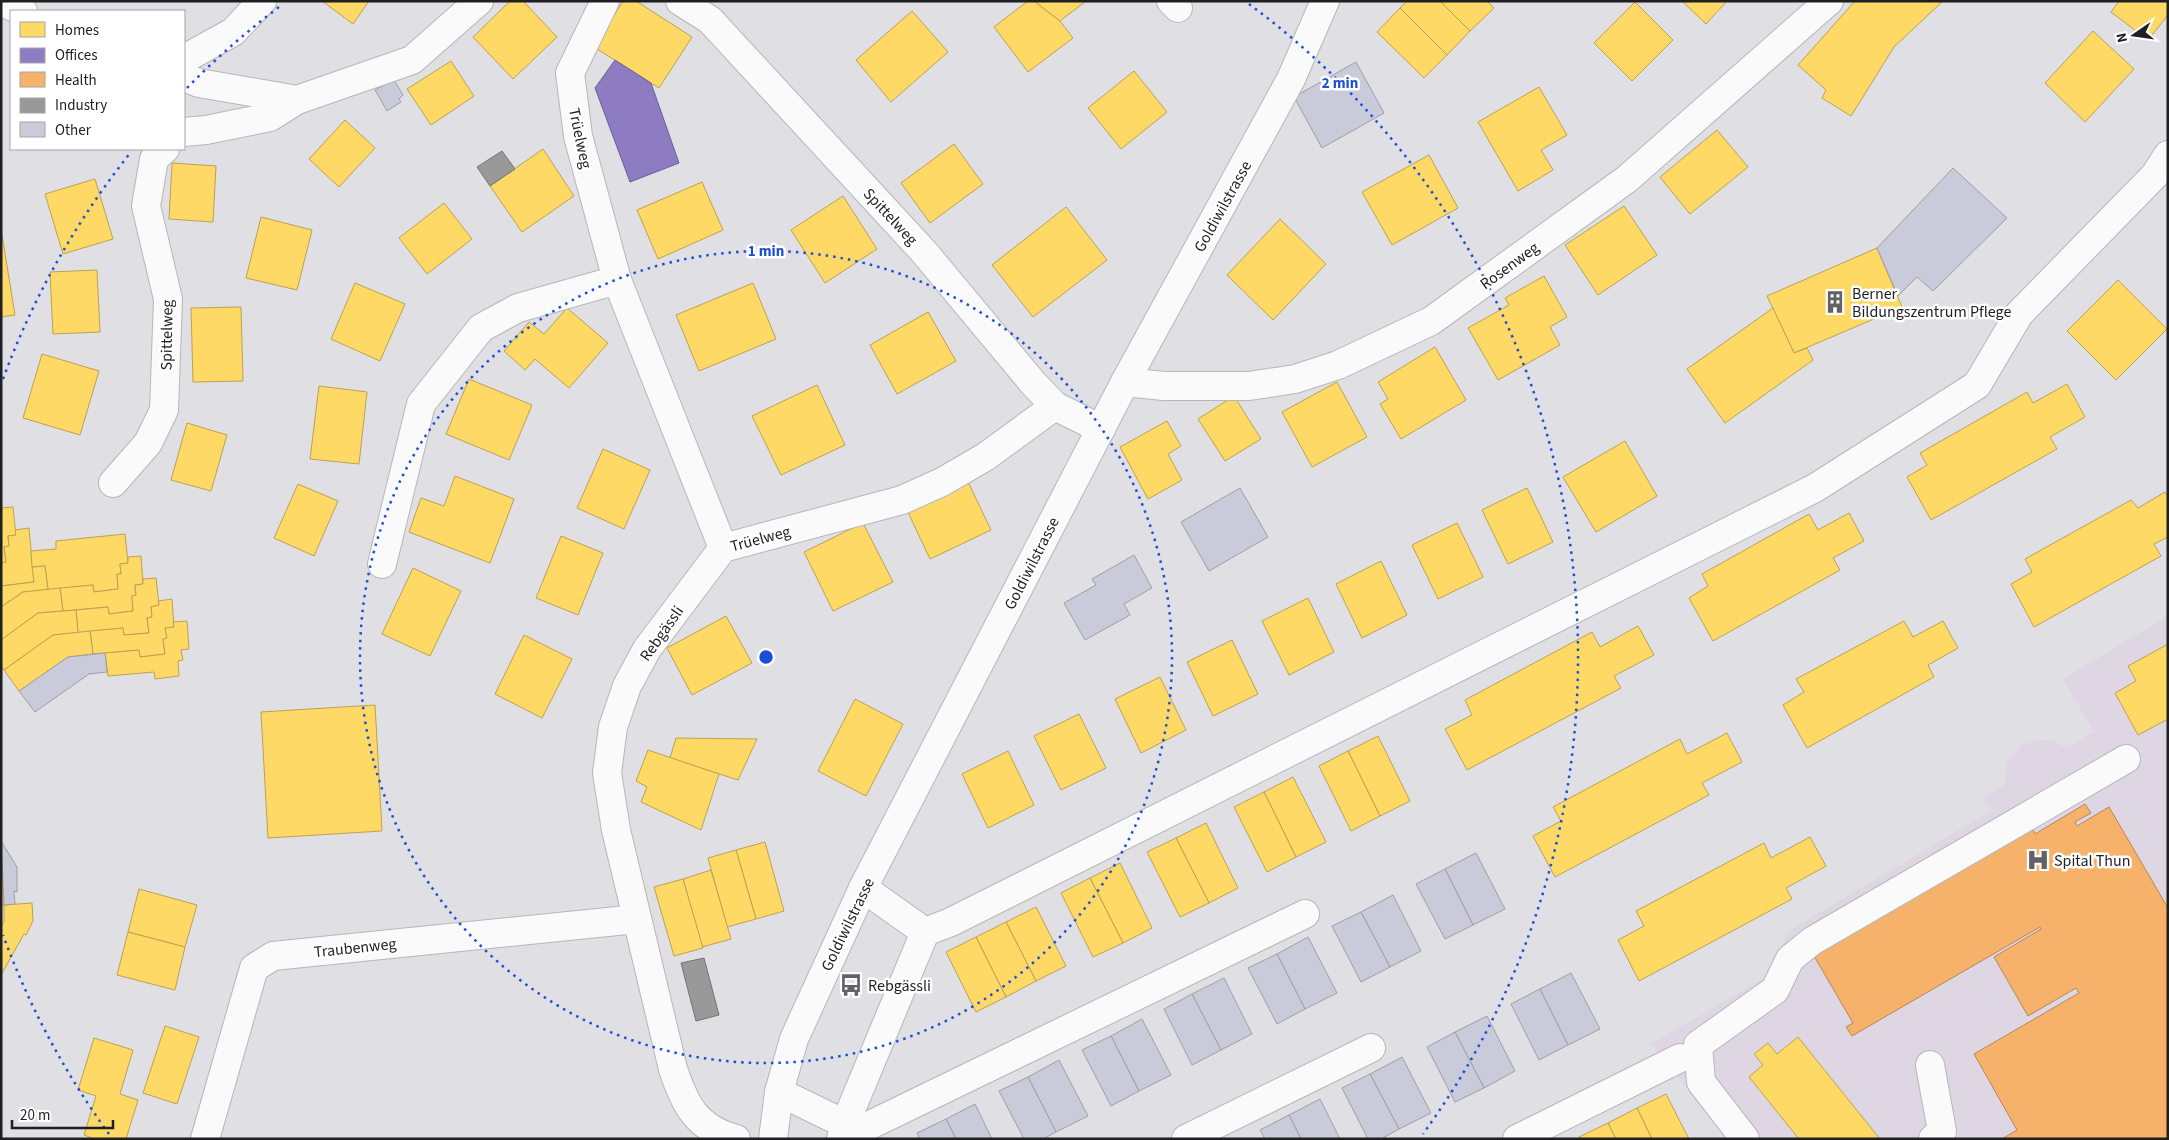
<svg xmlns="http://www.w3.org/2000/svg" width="2169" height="1140" viewBox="0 0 2169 1140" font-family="'Source Sans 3',sans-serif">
	<rect width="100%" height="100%" fill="#dfdfe4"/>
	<!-- medical -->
	<path fill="#ded6e3" d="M2168,616V1139H1728L1651,1044L1764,978L1790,930L1991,811L1983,798L2004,785L2007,763L2022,745L2036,740H2050L2067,748L2094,732L2063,679Z"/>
	<!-- homes -->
	<g fill="#ffd966" stroke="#bca152">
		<path d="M322,1H369L353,24Z"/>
		<path d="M510,1H523L557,37L513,79L473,37Z"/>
		<path d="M623,1H636L692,37L659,88L594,47Z"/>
		<path d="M1028,1H1034L1060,21L1073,38L1028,72L994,27Z"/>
		<path d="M1034,1H1086L1060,21Z"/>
		<path d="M1407,1H1440L1470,31L1447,55L1400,8Z"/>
		<path d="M1440,1H1487L1494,8L1470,31Z"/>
		<path d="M1682,1H1727L1706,24Z"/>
		<path d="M1855,1H1943L1894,47L1851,116L1822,98L1826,90L1798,65Z"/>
		<path d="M2119,1H2168V15L2148,40L2111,12Z"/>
		<path d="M1635,2L1673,40L1632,81L1594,43Z"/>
		<path d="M1400,8L1447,55L1424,78L1377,32Z"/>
		<path d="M912,11L948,52L891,102L856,60Z"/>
		<path d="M2093,31L2134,69L2085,122L2045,83Z"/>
		<path d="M451,61L474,96L431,125L407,89Z"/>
		<path d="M1134,71L1167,112L1121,149L1088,108Z"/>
		<path d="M1539,87L1567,135L1541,150L1553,170L1518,191L1478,122Z"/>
		<path d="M345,120L375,148L339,187L309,159Z"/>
		<path d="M1717,130L1748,167L1690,214L1660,177Z"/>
		<path d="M954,144L983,184L930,223L901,183Z"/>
		<path d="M543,149L574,196L522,232L490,186Z"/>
		<path d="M1429,155L1458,208L1392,245L1362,192Z"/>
		<path d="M172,163L216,166L213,222L169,219Z"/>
		<path d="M95,179L113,239L63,254L45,194Z"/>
		<path d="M702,182L723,230L658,259L637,210Z"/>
		<path d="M843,196L877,249L825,283L791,230Z"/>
		<path d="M444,203L472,239L427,274L399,238Z"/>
		<path d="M1624,206L1657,255L1598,295L1565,245Z"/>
		<path d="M1066,207L1107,260L1033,317L992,265Z"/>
		<path d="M261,217L312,230L297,290L246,278Z"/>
		<path d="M1280,219L1326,264L1273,320L1227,275Z"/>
		<path d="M1,229L15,315L1,317Z"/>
		<path d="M1877,248L1902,307L1794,353L1767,296Z"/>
		<path d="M97,270L100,332L53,334L50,272Z"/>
		<path d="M1544,276L1567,317L1550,327L1560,345L1498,380L1468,328L1509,305L1505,298Z"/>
		<path d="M2118,280L2167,329L2116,380L2067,331Z"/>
		<path d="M355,283L405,304L380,361L331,339Z"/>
		<path d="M753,283L776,339L699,371L676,315Z"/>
		<path d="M241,307L243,381L193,382L191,308Z"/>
		<path d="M567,308L608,343L569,388L535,359L525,370L504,351L529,322L544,334Z"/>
		<path d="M1773,308L1794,353L1807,348L1813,360L1725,423L1687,369Z"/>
		<path d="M928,312L956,361L897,394L870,345Z"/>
		<path d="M1435,347L1466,400L1401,439L1380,404L1388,399L1378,382Z"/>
		<path d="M42,354L99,371L80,435L23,418Z"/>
		<path d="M469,379L532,405L509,460L446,434Z"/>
		<path d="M1337,382L1367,437L1312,467L1282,412Z"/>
		<path d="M2067,384L2085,417L2050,437L2057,449L1931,520L1907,477L1927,465L1920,453L2027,392L2033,403Z"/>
		<path d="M817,385L845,445L781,475L752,416Z"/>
		<path d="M319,386L367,392L359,464L310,459Z"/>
		<path d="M1234,396L1261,439L1225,461L1198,419Z"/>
		<path d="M1167,421L1181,446L1168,454L1182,480L1148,499L1120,447Z"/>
		<path d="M187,423L227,435L211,491L171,480Z"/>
		<path d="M1625,441L1657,496L1596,532L1563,477Z"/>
		<path d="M603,449L650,470L624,529L577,508Z"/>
		<path d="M455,476L514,499L490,563L409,532L421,498L444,506Z"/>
		<path d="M967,480L991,530L930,559L906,508Z"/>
		<path d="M298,484L338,501L314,556L274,538Z"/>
		<path d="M1527,488L1553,542L1508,564L1482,510Z"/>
		<path d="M2165,492L2168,497V537L2154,544L2161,556L2034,627L2011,584L2032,572L2025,559L2131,500L2138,508Z"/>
		<path d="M13,507L16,535L8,536L9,546L4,547L6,562L1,563V508Z"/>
		<path d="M1849,513L1864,541L1833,558L1840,570L1713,641L1689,598L1708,586L1702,574L1809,514L1818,530Z"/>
		<path d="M863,523L893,582L833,611L804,552Z"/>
		<path d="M1457,523L1483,577L1438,599L1412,545Z"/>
		<path d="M29,528L34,582L1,586V563L6,562L4,547L9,546L8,536L16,535L15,530Z"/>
		<path d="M125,534L128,563L120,564L121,574H117L118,589L94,592L93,585L48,590L45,566L32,567L31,551L56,549V541Z"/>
		<path d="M561,536L603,553L578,615L536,598Z"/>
		<path d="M141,556L143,584L135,585L136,595L132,596L133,611L109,614L108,607L63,611L60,588L93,585L94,592L118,589L117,574H121L120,564L128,563V557Z"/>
		<path d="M1381,561L1407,615L1362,638L1336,584Z"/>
		<path d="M45,566L48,590L23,592L1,607V586L34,582L32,567Z"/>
		<path d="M413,568L461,591L430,656L382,634Z"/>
		<path d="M156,578L159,605L151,607L152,617L147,618L149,633L124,635L123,628L78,633L76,610L108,607L109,614L133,611L132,596L136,595L135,585L143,584V579Z"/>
		<path d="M60,588L63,611L38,613L1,640V607L23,592Z"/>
		<path d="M1308,598L1334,652L1289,675L1262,621Z"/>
		<path d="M172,599L174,627L165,628L167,638L163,639L165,654L140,657L139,650L93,654L90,631L123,628L124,635L149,633L147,618L152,617L151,607L159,605L158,601Z"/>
		<path d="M76,610L78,633L53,635L4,670L1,666V640L38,613Z"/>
		<path d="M726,616L752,663L692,695L667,648Z"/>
		<path d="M187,621L189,649L181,650L183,660L178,661L179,676L155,679L154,672L108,676L105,653L139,650L140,657L165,654L163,639L167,638L165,628L174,627L173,622Z"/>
		<path d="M1904,621L1913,637L1943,621L1958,648L1928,665L1934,677L1807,748L1783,705L1804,692L1796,679Z"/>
		<path d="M1638,626L1654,655L1614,676L1621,688L1467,770L1445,729L1472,715L1465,700L1592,632L1600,647Z"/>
		<path d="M90,631L93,654L68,657L19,691L4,670L53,635Z"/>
		<path d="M524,635L572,659L542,718L495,694Z"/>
		<path d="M1232,640L1258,694L1213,716L1187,662Z"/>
		<path d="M2168,644V719L2138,735L2115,693L2136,681L2128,666Z"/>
		<path d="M1160,677L1186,730L1141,753L1115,699Z"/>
		<path d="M855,699L903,724L866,796L818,771Z"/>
		<path d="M375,705L382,831L268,838L261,712Z"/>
		<path d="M1079,714L1106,768L1061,790L1034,736Z"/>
		<path d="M1727,733L1742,762L1702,783L1709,795L1555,877L1533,836L1561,821L1553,807L1680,739L1687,754Z"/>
		<path d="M1378,736L1410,801L1380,816L1348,751Z"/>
		<path d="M676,738L757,739L738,780L670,758Z"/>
		<path d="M648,750L719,774L701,830L641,802L647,787L636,781Z"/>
		<path d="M1008,751L1034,805L988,828L962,774Z"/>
		<path d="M1348,751L1380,816L1351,831L1319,766Z"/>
		<path d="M1293,777L1326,842L1296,857L1264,792Z"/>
		<path d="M1264,792L1296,857L1267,872L1234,807Z"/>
		<path d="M1206,823L1238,888L1209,903L1176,838Z"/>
		<path d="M1810,837L1826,866L1786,888L1792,899L1639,981L1618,940L1644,926L1636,911L1764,843L1771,858Z"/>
		<path d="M1176,838L1209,903L1180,917L1147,852Z"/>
		<path d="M765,842L784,911L756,919L736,850Z"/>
		<path d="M736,850L756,919L727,927L708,858Z"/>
		<path d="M1120,863L1152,928L1123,943L1090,878Z"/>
		<path d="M1,866L4,870V905H1Z"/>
		<path d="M711,870L731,939L702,947L683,879Z"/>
		<path d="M1090,878L1123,943L1093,957L1061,893Z"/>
		<path d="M683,879L703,948L674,956L654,887Z"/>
		<path d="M139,889L197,905L185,947L128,932Z"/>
		<path d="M32,903L33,921L26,935L24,934L1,975V927L4,921V905Z"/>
		<path d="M1036,907L1066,966L1036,981L1006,922Z"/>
		<path d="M1006,922L1036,981L1006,997L976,937Z"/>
		<path d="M128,932L185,947L175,990L117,975Z"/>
		<path d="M976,937L1006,997L976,1012L946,952Z"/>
		<path d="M165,1026L199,1037L177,1104L143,1093Z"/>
		<path d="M1798,1037L1880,1139H1799L1749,1077L1763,1065L1754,1054L1768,1043L1777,1054Z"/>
		<path d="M94,1038L133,1050L120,1094L138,1100L126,1139H95L84,1135L96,1096L78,1090Z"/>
		<path d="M1666,1094L1689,1139H1652L1637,1108Z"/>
		<path d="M1637,1108L1652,1139H1616L1608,1123Z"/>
		<path d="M1608,1123L1616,1139H1580L1579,1137Z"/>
	</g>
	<!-- offices -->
	<path fill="#8e7cc3" stroke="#6d6093" d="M615,60L651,83L679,163L630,182L595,88Z"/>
	<!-- health -->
	<path fill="#f6b26b" stroke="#b68655" d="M2085,804L2091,813L2075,822L2077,826L2109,807L2168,908V1139H2002L2017,1130L1974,1054L2079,993L2076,988L2028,1016L1994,957L2041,929L2040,927L1852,1036L1846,1027L1853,1023L1814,956L2032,828L2035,834Z"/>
	<!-- industry -->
	<g fill="#999" stroke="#747475">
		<path d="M502,151L515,169L490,186L477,167Z"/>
		<path d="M704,958L719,1015L696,1021L681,963Z"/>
	</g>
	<!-- building -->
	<g fill="#cacbda" stroke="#9f9fa3">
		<path d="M1356,62L1384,113L1322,148L1294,97Z"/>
		<path d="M394,80L403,95L399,99L401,102L387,111L375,90Z"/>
		<path d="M1953,168L2007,218L1933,291L1917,277L1898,296L1877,248Z"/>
		<path d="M1240,488L1268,537L1209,571L1181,522Z"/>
		<path d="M1134,555L1152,588L1124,604L1130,615L1085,640L1064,603L1096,585L1092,579Z"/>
		<path d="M105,653L107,672L89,674L35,712L19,691L68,657Z"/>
		<path d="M1,841L17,867V892L14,891L15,904L4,905Z"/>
		<path d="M1476,853L1505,909L1473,925L1445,869Z"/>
		<path d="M1445,869L1473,925L1445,939L1416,884Z"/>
		<path d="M1393,895L1421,951L1390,967L1361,912Z"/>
		<path d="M1361,912L1390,967L1361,982L1332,926Z"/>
		<path d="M1308,937L1337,993L1305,1009L1277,954Z"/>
		<path d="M1277,954L1305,1009L1277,1024L1248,968Z"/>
		<path d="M1571,973L1600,1029L1568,1045L1540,989Z"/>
		<path d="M1224,978L1252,1034L1221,1050L1192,994Z"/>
		<path d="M1540,989L1568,1045L1539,1060L1511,1004Z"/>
		<path d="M1192,994L1221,1050L1192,1065L1164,1009Z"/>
		<path d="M1487,1016L1515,1071L1484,1088L1455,1032Z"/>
		<path d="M1142,1019L1171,1075L1139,1091L1111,1036Z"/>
		<path d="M1455,1032L1484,1088L1455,1102L1427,1047Z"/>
		<path d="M1111,1036L1139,1091L1111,1106L1082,1050Z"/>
		<path d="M1402,1057L1431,1113L1399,1129L1370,1074Z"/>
		<path d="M1059,1060L1088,1116L1056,1132L1028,1077Z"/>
		<path d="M1370,1074L1399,1129L1381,1139H1368L1342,1088Z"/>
		<path d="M1028,1077L1056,1132L1043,1139H1024L999,1091Z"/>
		<path d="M1320,1099L1340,1139H1301L1289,1115Z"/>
		<path d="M975,1104L992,1139H956L946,1119Z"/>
		<path d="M1289,1115L1301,1139H1265L1260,1130Z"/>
		<path d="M946,1119L956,1139H920L917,1133Z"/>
	</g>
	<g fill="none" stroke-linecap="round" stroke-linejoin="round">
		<defs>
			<g id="minor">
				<path d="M605,1L570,73L578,136L617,280L723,548L902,500L942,482L985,457L1055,406"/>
				<path d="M680,1L710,20L924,252L1033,383L1055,406L1101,429"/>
				<path d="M1171,1L1178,8"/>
				<path d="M1,2L23,11"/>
				<path d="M184,59L233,32L262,1"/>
				<path d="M184,77L199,83L297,100L412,60L479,1"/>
				<path d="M184,132L206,130L270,117L297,100"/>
				<path d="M1125,382L1164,386H1249L1295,379L1338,365L1431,321L1627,179L1829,1"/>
				<path d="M113,483L148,443L164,410L168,299L146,206L154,159L165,149"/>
				<path d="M723,548L647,649L627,686L613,727L607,773L616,830L673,1069C685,1105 696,1128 736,1139"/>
				<path d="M382,564L421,404L481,328L518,308L617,280"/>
				<path d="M925,932L951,922L1815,488L1977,385L2019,314L2155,175L2168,155"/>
				<path d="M1930,1065L1942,1131L1933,1139"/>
				<path d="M779,1092L845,1124L841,1139"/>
				<path d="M845,1124L866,1127L1305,914"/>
				<path d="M205,1139L254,968L273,956L637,919"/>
				<path d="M773,1139L779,1092L794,1039L863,888L1125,382L1291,79L1325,1"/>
				<path d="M852,1139L845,1124L925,932L863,888"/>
				<path d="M1186,1139L1371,1048"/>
				<path d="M1517,1139L1680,1058"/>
				<path d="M1745,1139L1701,1082L1698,1045L1775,990L1790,959L1812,941L2126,759"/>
			</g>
		</defs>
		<!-- minor casing -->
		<use href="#minor" stroke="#b7b7ba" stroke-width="30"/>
		<!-- minor -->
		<use href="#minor" stroke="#fafafb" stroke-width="28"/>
	</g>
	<!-- distance rings -->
	<g fill="none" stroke="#1d4ed8" stroke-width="2.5" stroke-dasharray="2.5 5">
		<circle cx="766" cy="657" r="406"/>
		<path d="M109 1134A812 812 0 0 1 3 935M3 379A812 812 0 0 1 131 152M187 88A812 812 0 0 1 283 4M1249 4A812 812 0 0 1 1423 1134"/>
	</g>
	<!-- icons -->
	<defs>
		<symbol id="building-bare" viewBox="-9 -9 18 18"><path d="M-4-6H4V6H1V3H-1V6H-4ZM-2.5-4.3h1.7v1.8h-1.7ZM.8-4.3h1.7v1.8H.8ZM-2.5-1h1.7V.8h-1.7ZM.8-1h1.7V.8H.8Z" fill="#626266" stroke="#fff" stroke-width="2.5" paint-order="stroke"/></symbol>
		<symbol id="hospital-bare" viewBox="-9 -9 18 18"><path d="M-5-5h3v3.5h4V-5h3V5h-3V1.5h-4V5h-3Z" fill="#626266" stroke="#fff" stroke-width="2.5" paint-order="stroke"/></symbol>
		<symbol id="bus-bare" viewBox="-9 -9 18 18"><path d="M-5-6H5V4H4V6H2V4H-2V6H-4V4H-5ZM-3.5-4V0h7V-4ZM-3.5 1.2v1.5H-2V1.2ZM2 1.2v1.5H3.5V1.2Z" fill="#626266" stroke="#fff" stroke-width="2.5" paint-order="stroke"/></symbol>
	</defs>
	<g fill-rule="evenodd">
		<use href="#building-bare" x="1819" y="286" width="32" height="32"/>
		<use href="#hospital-bare" x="2022" y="844" width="32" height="32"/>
		<use href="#bus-bare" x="835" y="969" width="32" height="32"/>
	</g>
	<g text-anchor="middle" stroke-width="5" stroke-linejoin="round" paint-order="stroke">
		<!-- street labels -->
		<g font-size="16" fill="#1f1f22" stroke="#fff">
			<text transform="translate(581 138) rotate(78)" y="6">Trüelweg</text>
			<text transform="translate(1222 206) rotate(-61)" y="6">Goldiwilstrasse</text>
			<text transform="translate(891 216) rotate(47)" y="6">Spittelweg</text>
			<text transform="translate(1509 265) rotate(-36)" y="6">Rosenweg</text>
			<text transform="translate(166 335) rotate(-89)" y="6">Spittelweg</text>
			<text transform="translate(760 538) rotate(-15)" y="6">Trüelweg</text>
			<text transform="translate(1031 563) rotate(-63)" y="6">Goldiwilstrasse</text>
			<text transform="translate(661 633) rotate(-55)" y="6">Rebgässli</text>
			<text transform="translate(847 924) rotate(-64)" y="6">Goldiwilstrasse</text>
			<text transform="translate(355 947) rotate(-6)" y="6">Traubenweg</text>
		</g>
		<!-- poi labels -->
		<g font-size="16" fill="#1f1f22" stroke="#fff" text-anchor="start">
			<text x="1852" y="299">Berner<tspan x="1852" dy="18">Bildungszentrum Pflege</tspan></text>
			<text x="2054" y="866">Spital Thun</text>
			<text x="868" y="991">Rebgässli</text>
		</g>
	</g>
	<circle cx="766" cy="657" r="8" fill="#1d4ed8" stroke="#fff" stroke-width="2.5"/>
	<g font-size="15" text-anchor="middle" font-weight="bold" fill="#1d4ed8" stroke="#fff" stroke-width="5" stroke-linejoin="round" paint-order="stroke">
		<text x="1340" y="88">2 min</text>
		<text x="766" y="256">1 min</text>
	</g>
	<!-- border -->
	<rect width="2169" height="1140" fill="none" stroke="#1f1f22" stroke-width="5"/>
	<!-- legend -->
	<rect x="10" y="10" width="175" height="140" fill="#ffffff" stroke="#a5a5a7"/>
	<rect x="20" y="22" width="25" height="15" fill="#ffd966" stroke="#a5a5a7"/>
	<text x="55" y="35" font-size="15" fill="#1f1f22">Homes</text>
	<rect x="20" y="48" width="25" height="15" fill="#8e7cc3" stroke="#a5a5a7"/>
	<text x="55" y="60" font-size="15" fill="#1f1f22">Offices</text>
	<rect x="20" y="72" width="25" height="15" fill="#f6b26b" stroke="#a5a5a7"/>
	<text x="55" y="85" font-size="15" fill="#1f1f22">Health</text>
	<rect x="20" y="98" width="25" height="15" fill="#999999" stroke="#a5a5a7"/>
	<text x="55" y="110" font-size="15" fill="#1f1f22">Industry</text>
	<rect x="20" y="122" width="25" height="15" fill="#cacbda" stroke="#a5a5a7"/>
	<text x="55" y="135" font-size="15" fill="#1f1f22">Other</text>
	<!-- north arrow -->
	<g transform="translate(2134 35) rotate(257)" stroke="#ffffff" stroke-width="4" paint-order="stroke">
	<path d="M0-4L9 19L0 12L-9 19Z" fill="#1f1f22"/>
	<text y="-8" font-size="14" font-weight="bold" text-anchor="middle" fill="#1f1f22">N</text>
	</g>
	<!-- scale -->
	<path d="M12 1120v8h101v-8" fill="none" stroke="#1f1f22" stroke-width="2.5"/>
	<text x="20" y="1120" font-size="15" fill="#1f1f22" stroke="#ffffff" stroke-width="4" paint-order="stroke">20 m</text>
</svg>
